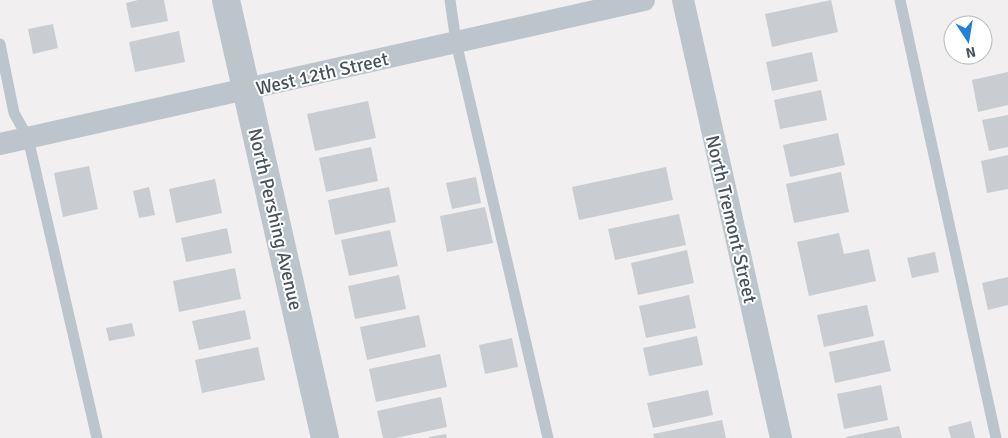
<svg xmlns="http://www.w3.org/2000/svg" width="1008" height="438" viewBox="0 0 1008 438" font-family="Signika,sans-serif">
	<rect width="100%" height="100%" fill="#f1efef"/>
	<!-- building -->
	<g fill="#c9cdd1">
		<path d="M138,0H164L168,21L131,28L126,3Z"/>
		<path d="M831,0L838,32L772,47L765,14Z"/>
		<path d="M53,24L58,48L33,54L28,29Z"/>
		<path d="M179,31L185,62L135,72L129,42Z"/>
		<path d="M812,52L818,81L772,91L766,62Z"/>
		<path d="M1008,72V105L978,112L972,80Z"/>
		<path d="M821,90L827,120L780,129L774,100Z"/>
		<path d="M368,101L376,138L315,151L307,114Z"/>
		<path d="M1008,115V147L989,151L982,120Z"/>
		<path d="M838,133L845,165L790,177L783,145Z"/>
		<path d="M371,147L378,181L326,192L319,158Z"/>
		<path d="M1008,155V189L987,193L981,161Z"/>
		<path d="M89,166L98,209L63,217L54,173Z"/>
		<path d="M666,167L673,200L579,220L572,187Z"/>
		<path d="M841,172L849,212L794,223L786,184Z"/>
		<path d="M476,177L481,203L452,209L446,183Z"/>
		<path d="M215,179L222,213L176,223L169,189Z"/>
		<path d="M149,187L155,215L139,218L133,191Z"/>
		<path d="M389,187L396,222L335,235L328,200Z"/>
		<path d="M485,207L493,243L447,252L440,216Z"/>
		<path d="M679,214L686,245L615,260L608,229Z"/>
		<path d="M227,228L232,253L186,262L181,238Z"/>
		<path d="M390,230L398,266L349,276L341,240Z"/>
		<path d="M839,233L844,254L869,249L876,281L809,296L797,242Z"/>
		<path d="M687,250L694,283L638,295L631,263Z"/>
		<path d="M935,252L939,272L912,278L907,258Z"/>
		<path d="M235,268L241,299L179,312L173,281Z"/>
		<path d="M399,275L406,309L355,319L348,286Z"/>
		<path d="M1008,277V305L988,310L982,283Z"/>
		<path d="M689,295L696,328L646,338L639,306Z"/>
		<path d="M867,305L874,336L824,347L817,315Z"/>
		<path d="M245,310L251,339L199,350L192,321Z"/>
		<path d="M419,315L426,347L367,360L360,327Z"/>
		<path d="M132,323L135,336L109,341L106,328Z"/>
		<path d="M697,336L703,365L649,376L643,348Z"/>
		<path d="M512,338L518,367L485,374L479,345Z"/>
		<path d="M884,340L891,371L835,383L829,352Z"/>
		<path d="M258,347L265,380L202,393L195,360Z"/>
		<path d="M440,354L447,387L376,402L369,369Z"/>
		<path d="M881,385L888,420L844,429L837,394Z"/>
		<path d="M708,390L713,415L653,428L647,403Z"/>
		<path d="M441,397L447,427L396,438H383L377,411Z"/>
		<path d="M722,420L726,438H654L653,434Z"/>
		<path d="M971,421L975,438H951L948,427Z"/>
		<path d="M899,426L902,438H846V437Z"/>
		<path d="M446,434L447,438H429V437Z"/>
	</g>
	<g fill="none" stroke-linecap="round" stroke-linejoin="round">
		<!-- service -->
		<g stroke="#bbc5cb" stroke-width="11">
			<path d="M450,0L456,42L548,438"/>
			<path d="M900,0L996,438"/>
			<path d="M0,44L14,113L28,138L97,438"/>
		</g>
		<!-- minor -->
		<g stroke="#bbc5cb" stroke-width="22">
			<path d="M683,0L781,438"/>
			<path d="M0,144L644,0"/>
		</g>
		<!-- tertiary -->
		<path stroke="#bbc5cb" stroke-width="28" d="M226,0L325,438"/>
	</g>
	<g text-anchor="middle" stroke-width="4" stroke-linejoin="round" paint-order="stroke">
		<!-- street labels -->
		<g font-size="19" fill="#48545c" stroke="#fff">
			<text transform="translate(322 73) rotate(-13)" y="7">West 12th Street</text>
			<text transform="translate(276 219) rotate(77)" y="7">North Pershing Avenue</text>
			<text transform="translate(732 219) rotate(77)" y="7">North Tremont Street</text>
		</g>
	</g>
	<!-- north arrow -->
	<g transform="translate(968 40) rotate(168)"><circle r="24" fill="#ffffff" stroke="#b6bbbe"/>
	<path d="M0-4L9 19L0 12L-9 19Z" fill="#2280d9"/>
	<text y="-8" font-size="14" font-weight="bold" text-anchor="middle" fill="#48545c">N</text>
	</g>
</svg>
